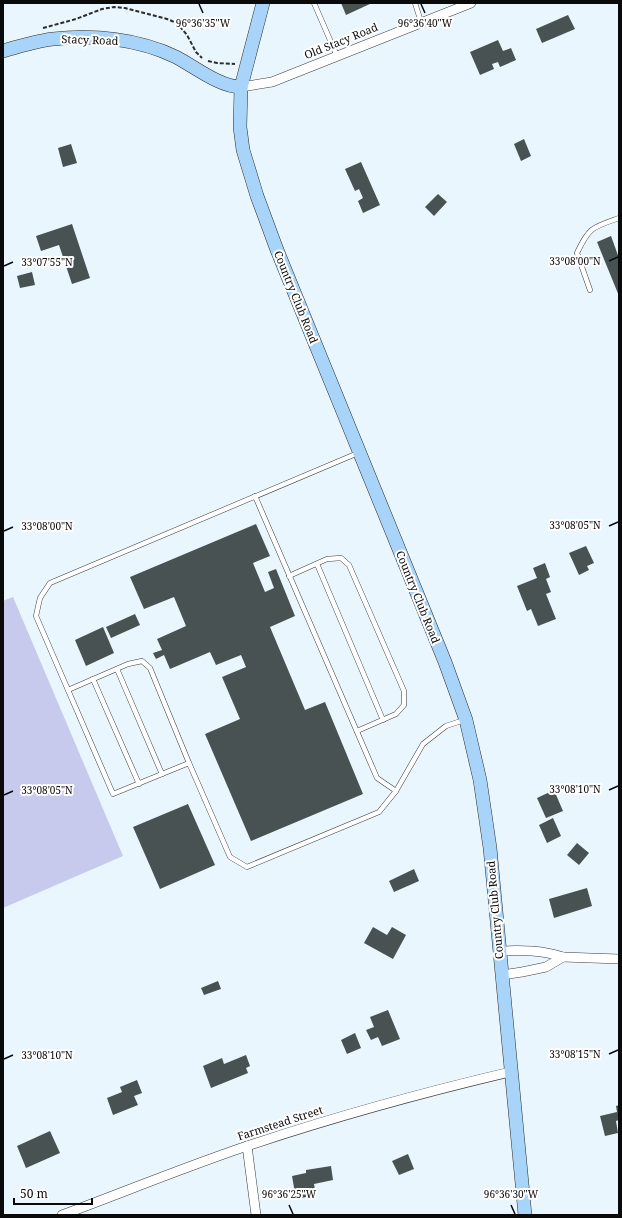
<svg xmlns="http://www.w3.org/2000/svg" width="622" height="1218" viewBox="0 0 622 1218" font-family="'Noto Serif',serif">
	<rect width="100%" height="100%" fill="#e9f6fe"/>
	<!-- pitch -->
	<path fill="#c7caec" d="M13,597L123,856L3,908V601Z"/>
	<!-- building -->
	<g fill="#485252">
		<path d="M341,3H372L346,15Z"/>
		<path d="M568,15L575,29L542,43L536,29Z"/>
		<path d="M498,40L503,51L511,48L516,60L500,67L498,62L492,64L494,69L480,75L470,52Z"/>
		<path d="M524,139L531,156L521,161L514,144Z"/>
		<path d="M71,144L77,163L63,167L58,148Z"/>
		<path d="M361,162L380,205L363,213L358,201L363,198L359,189L355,191L345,169Z"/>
		<path d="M438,194L447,202L434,216L425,207Z"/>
		<path d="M72,224L90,278L72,284L59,245L41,251L36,236Z"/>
		<path d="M611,236L619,258V296L597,242Z"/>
		<path d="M32,272L35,285L20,288L17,276Z"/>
		<path d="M256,524L270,556L253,563L265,592L274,588L268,572L276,569L295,616L270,627L305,710L325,702L363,794L251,841L205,734L240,719L222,677L246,667L241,655L216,665L210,652L170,669L164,655L156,659L153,653L162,650L157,639L186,626L174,597L144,609L130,577Z"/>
		<path d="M586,546L594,563L587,566L589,570L579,575L569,553Z"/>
		<path d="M545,563L550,577L546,579L551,592L546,594L556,619L538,626L531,609L527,611L517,586L537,578L533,568Z"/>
		<path d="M135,614L140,625L111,638L106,627Z"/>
		<path d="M103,627L114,653L86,666L75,640Z"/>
		<path d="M554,790L563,811L546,818L537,798Z"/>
		<path d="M188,804L215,865L160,889L133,827Z"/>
		<path d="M553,818L561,836L547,843L539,825Z"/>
		<path d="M577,843L589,853L579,865L567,855Z"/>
		<path d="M414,869L419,881L394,892L389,881Z"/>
		<path d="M587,888L592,906L554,918L549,899Z"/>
		<path d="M373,927L387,935L392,927L406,935L393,959L364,943Z"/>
		<path d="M218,981L221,989L204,995L201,988Z"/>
		<path d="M388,1010L400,1039L382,1046L378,1037L371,1040L366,1030L374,1027L370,1017Z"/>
		<path d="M355,1033L361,1048L347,1054L341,1040Z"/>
		<path d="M246,1055L250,1066L246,1068L248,1073L211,1088L203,1066L222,1058L224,1064Z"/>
		<path d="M137,1080L142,1093L134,1096L138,1105L113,1115L107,1098L122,1092L120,1087Z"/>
		<path d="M619,1105V1120L616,1121L618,1133L605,1136L600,1116L617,1112L616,1106Z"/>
		<path d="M50,1131L60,1153L26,1168L17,1146Z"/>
		<path d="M408,1154L414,1169L399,1175L392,1161Z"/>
		<path d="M331,1166L333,1180L314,1184L316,1195L296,1199L292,1176L306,1173V1170Z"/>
	</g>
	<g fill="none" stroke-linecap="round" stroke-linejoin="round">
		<defs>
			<g id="service">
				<path d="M314,3L337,56"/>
				<path d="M415,3L421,22"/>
				<path d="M590,290L577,253C589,227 593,227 619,218"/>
				<path d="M358,453L50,583L40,598L36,616L113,794L189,763L230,857L247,867L379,812L396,791L423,744L446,726L464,720"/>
				<path d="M255,496L377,778L396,791"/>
				<path d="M317,564L383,720"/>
				<path d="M289,576L327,559L341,558L349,565L404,691V705L396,714L357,731"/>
				<path d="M117,669L162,774"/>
				<path d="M93,679L139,784"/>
				<path d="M68,690L128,664L142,661L150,668L189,763"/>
			</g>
			<g id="minor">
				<path d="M241,87L272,82L471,3"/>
				<path d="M499,951C521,950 542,950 563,957L546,967L522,972L502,975"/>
				<path d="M563,957L619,959"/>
				<path d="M247,1146L256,1215"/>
				<path d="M62,1215C124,1192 185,1167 247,1146C334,1117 421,1093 510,1072"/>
			</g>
			<g id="secondary">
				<path d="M263,3L241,87L240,127L243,150L257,196L277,250L445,662L466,720L480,780L490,848L525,1215"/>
				<path d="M3,51C20,46 36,41 53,39C93,34 139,39 176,57C195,67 220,87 241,87"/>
			</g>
		</defs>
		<!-- service casing -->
		<use href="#service" stroke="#3d3d3d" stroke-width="5.5"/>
		<!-- minor casing -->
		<use href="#minor" stroke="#3d3d3d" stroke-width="10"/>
		<!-- secondary casing -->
		<use href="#secondary" stroke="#2c2c2c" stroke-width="14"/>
		<!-- path -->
		<g stroke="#2c2c2c" stroke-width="2" stroke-dasharray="4 2" stroke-linecap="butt">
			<path d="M43,28L76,19L102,9L114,7L125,8L167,19L177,23L187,35L196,52L202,58"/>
			<path d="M208,61L217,63L235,64"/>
		</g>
		<!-- service -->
		<use href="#service" stroke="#fff" stroke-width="4.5"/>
		<!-- minor -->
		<use href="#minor" stroke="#fff" stroke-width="9"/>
		<!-- secondary -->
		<use href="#secondary" stroke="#a8d4f9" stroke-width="13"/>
	</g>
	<!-- ticks -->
	<path fill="none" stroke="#0a0a0a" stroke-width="1.5" d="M199,4L203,13M421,4L425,13M609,261L618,257M4,266L13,262M609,526L618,522M4,531L13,527M609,790L618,786M4,795L13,791M609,1054L618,1050M4,1059L13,1055M289,1205L293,1214M511,1205L515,1214"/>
	<g text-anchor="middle" stroke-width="4" stroke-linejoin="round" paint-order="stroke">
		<!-- street labels -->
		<g font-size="11" fill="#0a0a0a" stroke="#fff">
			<text transform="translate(90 40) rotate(2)" y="4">Stacy Road</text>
			<text transform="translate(341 41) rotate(-22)" y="4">Old Stacy Road</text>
			<text transform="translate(296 297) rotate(68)" y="4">Country Club Road</text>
			<text transform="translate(418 597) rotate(68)" y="4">Country Club Road</text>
			<text transform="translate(495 910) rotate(-95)" y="4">Country Club Road</text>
			<text transform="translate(280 1123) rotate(-18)" y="4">Farmstead Street</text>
		</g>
	</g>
	<g font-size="10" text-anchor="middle" fill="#0a0a0a" stroke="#fff" stroke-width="4" stroke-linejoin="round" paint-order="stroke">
		<text x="203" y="27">96°36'35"W</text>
		<text x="425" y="27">96°36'40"W</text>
		<text x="575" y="265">33°08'00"N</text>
		<text x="47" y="266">33°07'55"N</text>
		<text x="575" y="529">33°08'05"N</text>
		<text x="47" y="530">33°08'00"N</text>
		<text x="575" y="793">33°08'10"N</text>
		<text x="47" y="794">33°08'05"N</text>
		<text x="575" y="1058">33°08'15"N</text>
		<text x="47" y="1059">33°08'10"N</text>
		<text x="289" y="1198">96°36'25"W</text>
		<text x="511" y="1198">96°36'30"W</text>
	</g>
	<!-- border -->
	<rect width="622" height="1218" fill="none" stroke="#0a0a0a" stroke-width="8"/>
	<!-- scale -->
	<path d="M14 1198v6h78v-6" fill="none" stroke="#0a0a0a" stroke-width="2"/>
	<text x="20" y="1198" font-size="12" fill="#0a0a0a" stroke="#ffffff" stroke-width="3" paint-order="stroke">50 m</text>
</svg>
